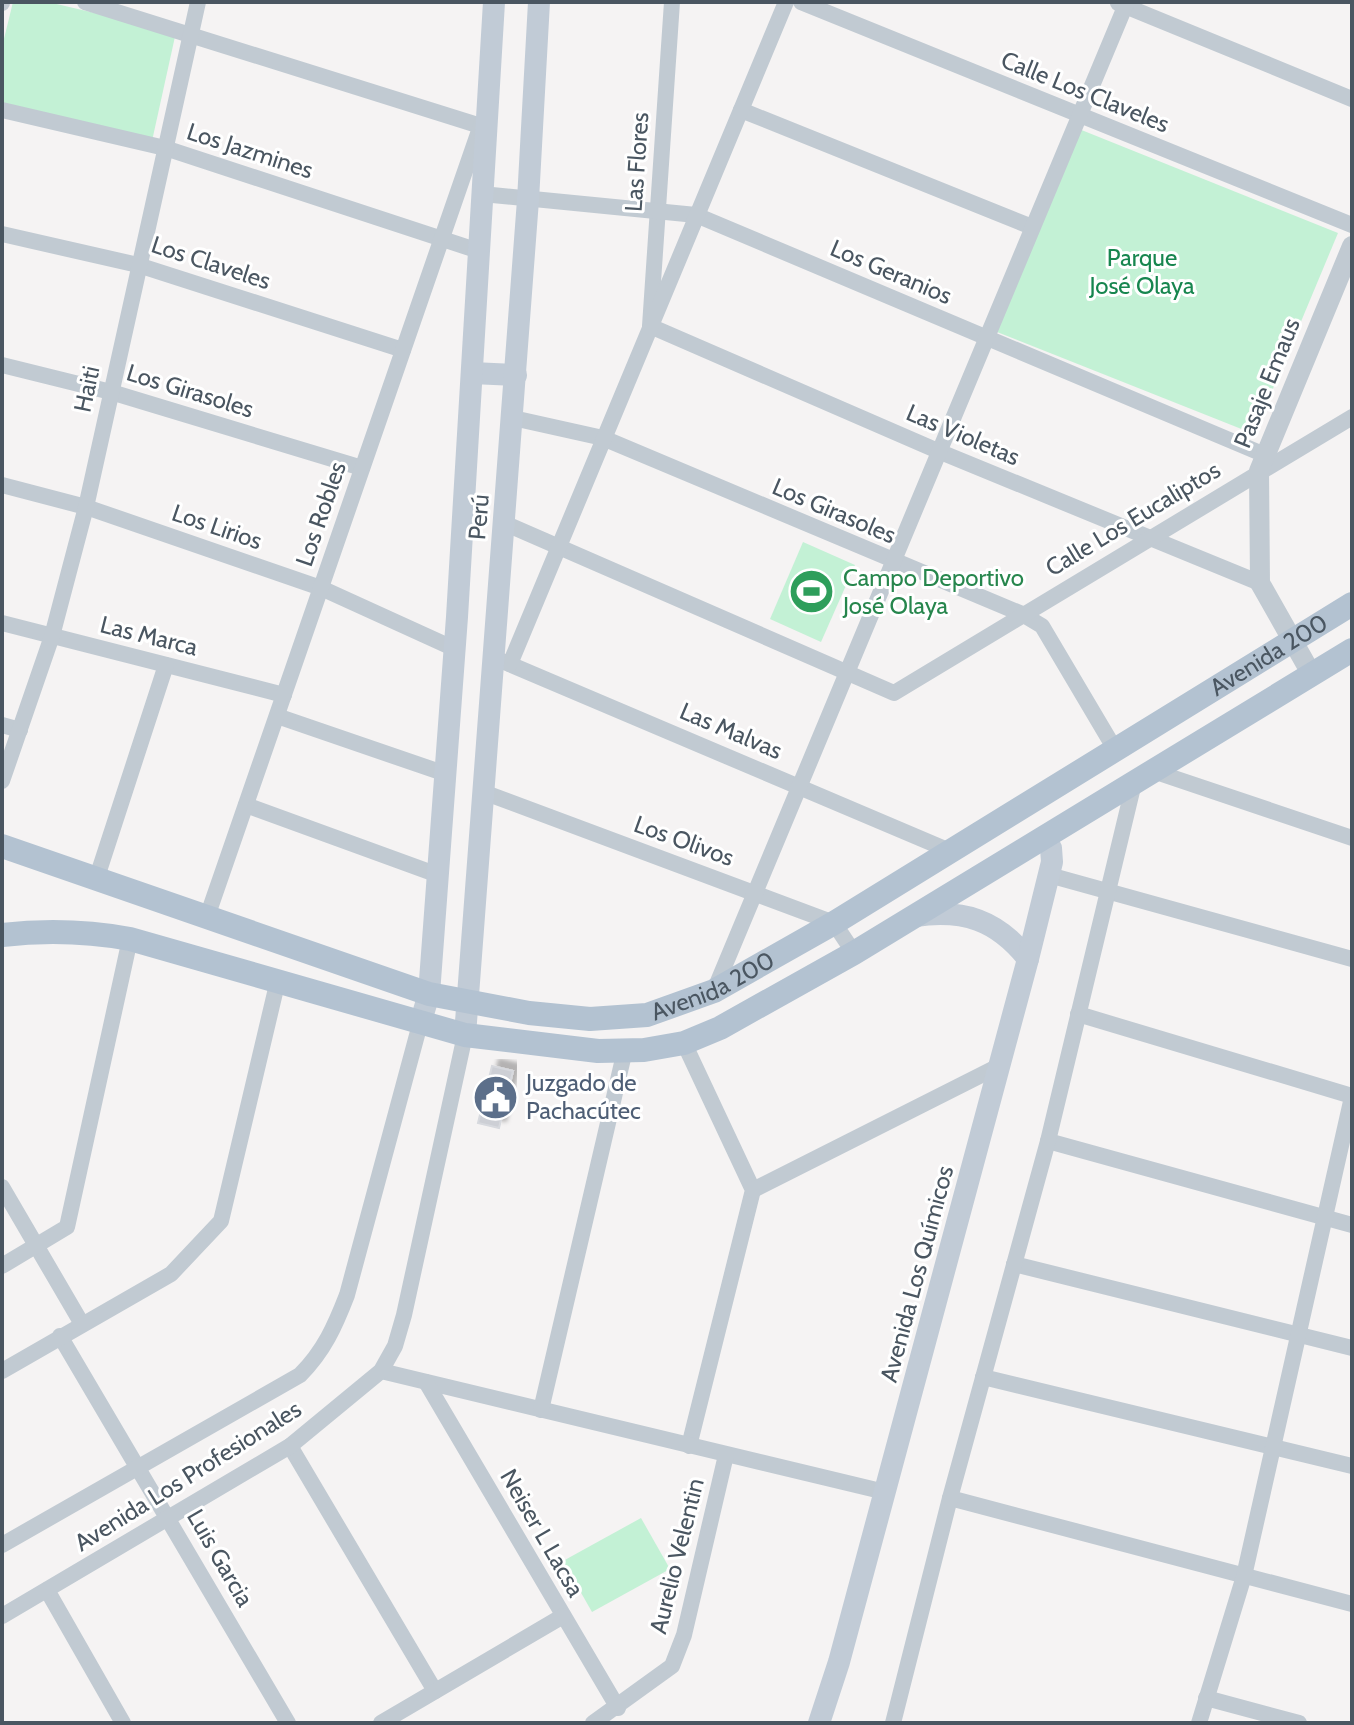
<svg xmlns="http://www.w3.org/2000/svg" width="1354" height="1725" viewBox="0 0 1354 1725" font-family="Cabin,sans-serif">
	<defs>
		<filter id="shadow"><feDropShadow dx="7" dy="-7" stdDeviation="2" flood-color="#0004"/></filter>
	</defs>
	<rect width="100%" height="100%" fill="#f5f3f3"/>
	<!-- green -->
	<g fill="#c3f1d5">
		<path d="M13,2H48L176,32L152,141L2,106V47Z"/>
		<path d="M1079,129L1338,233L1254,434L997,332Z"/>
		<path d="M803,542L855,565L821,642L770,619Z"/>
		<path d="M641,1518L670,1569L592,1612L563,1561Z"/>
	</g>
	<!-- building -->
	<path fill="#cdcfd5" stroke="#d7d9de" stroke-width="2" filter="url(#shadow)" d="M492,1066L513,1071L499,1128L478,1123Z"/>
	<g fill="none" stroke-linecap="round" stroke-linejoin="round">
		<!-- minor -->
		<g stroke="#c1cad2" stroke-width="16">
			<path d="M85,2L487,128"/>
			<path d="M672,2L650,326L938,451L1260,583"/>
			<path d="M801,2L1352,225"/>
			<path d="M2,3V2"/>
			<path d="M1118,3L1352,99"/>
			<path d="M2,110L165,148L479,251"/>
			<path d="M741,110L1032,227"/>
			<path d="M482,194L696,215L1265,455"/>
			<path d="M2,234L138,265L403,350"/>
			<path d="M2,365L111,392L362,468"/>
			<path d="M513,418L603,438L1022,614L1042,626L1116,751"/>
			<path d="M2,485L86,507L321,588L455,649"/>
			<path d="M504,523L894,693L1352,417"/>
			<path d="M2,623L284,695"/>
			<path d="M502,661L950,851"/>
			<path d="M510,664L786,2"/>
			<path d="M277,716L446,774"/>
			<path d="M2,725L20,730"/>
			<path d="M1153,771L1352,838"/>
			<path d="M2,781L52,636L86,507L198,2"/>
			<path d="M483,792L834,923L854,953"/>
			<path d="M246,805L438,875"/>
			<path d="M1049,875L1352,959"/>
			<path d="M97,877L166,665"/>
			<path d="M207,917L481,125"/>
			<path d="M714,991L1127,2"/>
			<path d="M1078,1014L1352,1096"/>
			<path d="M684,1043L753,1190L689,1446"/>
			<path d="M1048,1141L1352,1225"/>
			<path d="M2,1187L82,1324"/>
			<path d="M753,1190L1001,1065"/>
			<path d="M1014,1264L1352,1348"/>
			<path d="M2,1266L67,1227L130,939"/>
			<path d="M60,1336L288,1723"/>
			<path d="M2,1371L171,1274L221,1221L278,980"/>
			<path d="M381,1371L885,1492"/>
			<path d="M983,1377L1352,1466"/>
			<path d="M426,1382L618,1708"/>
			<path d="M541,1410L625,1050"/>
			<path d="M290,1446L435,1691"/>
			<path d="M950,1498L1352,1604"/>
			<path d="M2,1545L300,1375C324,1351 335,1326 347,1295L420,1024"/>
			<path d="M47,1590L123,1723"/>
			<path d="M2,1616L290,1446L381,1371L395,1346L404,1315L465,1035"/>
			<path d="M1206,1698L1299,1723"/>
			<path d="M381,1723L563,1616"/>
			<path d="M593,1723L672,1666L684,1635L726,1455"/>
			<path d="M893,1723L950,1498L1048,1141L1134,783"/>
			<path d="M1199,1723L1244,1576L1352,1097"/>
		</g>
		<!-- tertiary -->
		<path stroke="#c1cad2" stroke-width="20" d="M1312,675L1260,583L1259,471L1352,246"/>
		<!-- secondary -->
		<g stroke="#c1cbd6" stroke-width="22">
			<path d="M472,373L516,375"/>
			<path d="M915,916C964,909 997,920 1028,959"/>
			<path d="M420,1024L429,994L457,617L494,2"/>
			<path d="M465,1035L528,200L539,2"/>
			<path d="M819,1723L839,1662L1028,959L1052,862L1051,848L1045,839"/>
		</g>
		<!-- primary -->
		<g stroke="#b3c2d1" stroke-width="24">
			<path id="s1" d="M2,846L429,994L529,1013L590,1019L647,1015L714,991L834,923L1352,604"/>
			<path d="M2,935C46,930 86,931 130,939L465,1035L598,1051L644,1050L684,1043L720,1028L854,953L1352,650"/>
		</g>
	</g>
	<!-- icons -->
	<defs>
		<symbol id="stadium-disc" viewBox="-11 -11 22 22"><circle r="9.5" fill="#2e9e5b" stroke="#fff"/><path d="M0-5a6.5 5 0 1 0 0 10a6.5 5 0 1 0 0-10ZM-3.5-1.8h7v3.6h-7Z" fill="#fff"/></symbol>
		<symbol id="civic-disc" viewBox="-11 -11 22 22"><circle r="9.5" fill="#5c6f8a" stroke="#fff"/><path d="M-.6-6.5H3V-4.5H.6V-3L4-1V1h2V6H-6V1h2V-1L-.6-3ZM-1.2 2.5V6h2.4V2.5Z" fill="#fff"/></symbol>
	</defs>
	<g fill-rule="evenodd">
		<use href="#stadium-disc" x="786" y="566" width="51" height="51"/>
		<use href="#civic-disc" x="470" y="1072" width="51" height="51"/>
	</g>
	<g text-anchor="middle" stroke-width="6" stroke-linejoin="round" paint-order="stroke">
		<!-- street labels -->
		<g font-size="24" fill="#4a5661" stroke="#fff">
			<text transform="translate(1085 92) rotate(22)" y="8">Calle Los Claveles</text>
			<text transform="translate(250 151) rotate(18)" y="8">Los Jazmines</text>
			<text transform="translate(637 162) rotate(-86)" y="8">Las Flores</text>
			<text transform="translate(211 263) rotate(18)" y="8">Los Claveles</text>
			<text transform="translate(891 272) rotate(23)" y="8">Los Geranios</text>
			<text transform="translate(1267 383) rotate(-68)" y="8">Pasaje Emaus</text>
			<text transform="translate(87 389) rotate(-78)" y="8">Haiti</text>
			<text transform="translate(190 391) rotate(17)" y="8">Los Girasoles</text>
			<text transform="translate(963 435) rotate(23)" y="8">Las Violetas</text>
			<text transform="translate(834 511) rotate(23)" y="8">Los Girasoles</text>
			<text transform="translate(321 514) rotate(-71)" y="8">Los Robles</text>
			<text transform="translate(479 517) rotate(-85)" y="8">Perú</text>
			<text transform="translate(1133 519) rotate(-31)" y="8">Calle Los Eucaliptos</text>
			<text transform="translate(217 527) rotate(19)" y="8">Los Lirios</text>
			<text transform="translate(149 636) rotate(14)" y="8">Las Marca</text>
			<text dy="8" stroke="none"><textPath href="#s1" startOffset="1392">Avenida 200</textPath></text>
			<text transform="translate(731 731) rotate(23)" y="8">Las Malvas</text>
			<text transform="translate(684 841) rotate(20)" y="8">Los Olivos</text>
			<text dy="8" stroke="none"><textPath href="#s1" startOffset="744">Avenida 200</textPath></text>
			<text transform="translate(917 1274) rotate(-75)" y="8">Avenida Los Químicos</text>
			<text transform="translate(188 1476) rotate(-32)" y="8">Avenida Los Profesionales</text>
			<text transform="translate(542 1533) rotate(60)" y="8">Neiser L Lacsa</text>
			<text transform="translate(677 1556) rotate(-76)" y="8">Aurelio Velentin</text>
			<text transform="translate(220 1558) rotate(60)" y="8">Luis Garcia</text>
		</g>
		<!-- park labels -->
		<g font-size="24" fill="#17864f" stroke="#fff">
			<text x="1142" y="266">Parque<tspan x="1142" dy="28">José Olaya</tspan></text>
		</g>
		<!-- leisure labels -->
		<g font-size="24" fill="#27864d" stroke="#fff" text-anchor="start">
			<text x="843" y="586">Campo Deportivo<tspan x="843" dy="28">José Olaya</tspan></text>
		</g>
		<!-- service labels -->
		<g font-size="24" fill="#4e5e75" stroke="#fff" text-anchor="start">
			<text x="526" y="1091">Juzgado de<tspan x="526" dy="28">Pachacútec</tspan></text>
		</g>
	</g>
	<!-- border -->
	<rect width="1354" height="1725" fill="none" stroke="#4a5661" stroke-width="8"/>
</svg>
